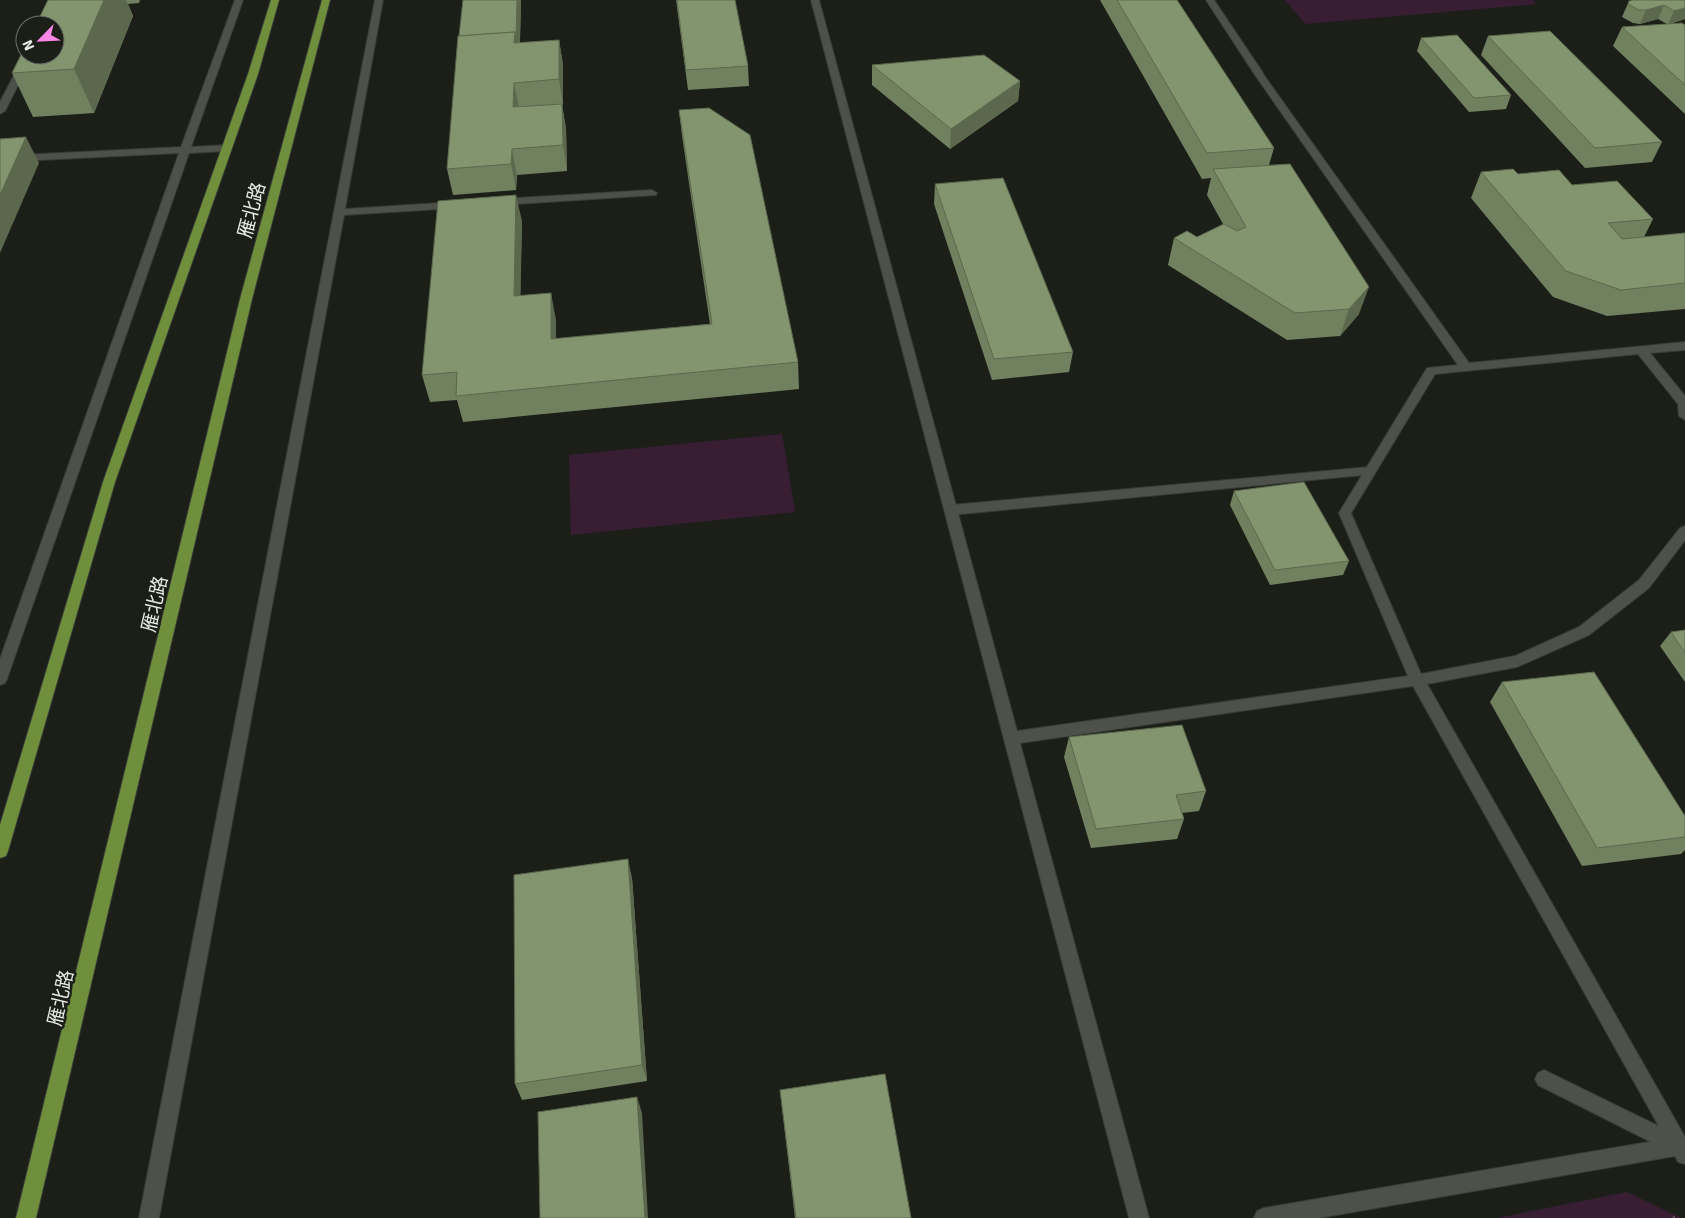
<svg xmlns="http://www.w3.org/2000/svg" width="1685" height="1218" viewBox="0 0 1685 1218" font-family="Signika,'Noto Sans SC',sans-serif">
	<rect width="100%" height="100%" fill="#1b1f17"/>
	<!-- green -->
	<g fill="#391e33">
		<path d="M1285,0H1533L1537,4L1305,24Z"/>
		<path d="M782,434L795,512L571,535L569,455Z"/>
		<path d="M1627,1192L1681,1218H1497Z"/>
	</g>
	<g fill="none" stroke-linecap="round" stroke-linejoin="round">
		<defs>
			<g id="service">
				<path d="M1206,0H1214L1263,73L1261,75H1255Z"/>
				<path d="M1370,467L1376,471L1374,474L951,515L946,513L945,510L946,507L951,505Z"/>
				<path d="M1544,1070L1685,1139V1153L1680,1155L1673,1153L1538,1085L1535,1079L1538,1073Z"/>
			</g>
			<g id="minor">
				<path d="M235,0H243L191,147L227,145L232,148L227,151L189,153L7,679L5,683L0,685V659L179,153L0,162V156L181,147Z"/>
				<path d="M375,0H383L345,209L456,202L461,205L456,208L344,215L159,1218H139Z"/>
				<path d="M811,0H819L1017,731L1408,676L1339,513L1427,368L1458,365L1255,75V71H1261L1469,363L1685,342V350L1650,353L1685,396V420L1679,416L1678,404L1638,354L1435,374L1351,513L1421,674L1515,656L1579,627L1639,580L1680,528L1685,526V540L1649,588L1589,635L1517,667L1427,684L1685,1137V1164L1678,1162L1675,1156L1319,1218H1254L1257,1211L1264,1208L1666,1139L1413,686L1020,743L1149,1218H1129Z"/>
				<path d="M25,54L33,55L5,111L0,114V102Z"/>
				<path d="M652,190L657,193L656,195L500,205L495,202L500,199Z"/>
			</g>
			<g id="primary">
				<path d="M271,0H279L258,74L115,482L8,851L6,856L0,858V825L103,482L248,74Z"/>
				<path d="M322,0H330L252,299L36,1218H16L240,299Z"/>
			</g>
		</defs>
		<!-- service casing -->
		<use href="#service" stroke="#383b36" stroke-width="2"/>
		<!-- minor casing -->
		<use href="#minor" stroke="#383b36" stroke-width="2"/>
		<!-- primary casing -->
		<use href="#primary" stroke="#383b36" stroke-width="2"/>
		<!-- path -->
		<path stroke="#7c7f79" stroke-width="4" stroke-dasharray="1 4.5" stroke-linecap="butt" d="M1674,1218L1676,1216"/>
		<!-- service -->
		<use href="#service" fill="#4d5149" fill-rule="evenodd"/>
		<!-- minor -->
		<use href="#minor" fill="#4d5149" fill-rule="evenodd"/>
		<!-- primary -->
		<use href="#primary" fill="#6f8f3d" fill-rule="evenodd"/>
	</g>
	<!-- wall -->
	<g fill="#71805f">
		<path d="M48,0H140L139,3L128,4L133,16L94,113L33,117L12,73Z"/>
		<path d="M463,0H521L520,43L559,40L563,65V105H562L566,129L567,171L517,175L516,190L453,195L447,169Z"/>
		<path d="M676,0H735L748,66L749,86L688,90Z"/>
		<path d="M1100,0H1177L1274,148L1269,165L1359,314L1340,336L1287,340L1168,265L1174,238L1197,237L1223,224L1207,195L1211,178L1202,179Z"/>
		<path d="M1685,0V19L1670,24L1685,25V114L1613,46L1622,27L1667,24L1658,19L1640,24L1633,23L1622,17L1629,1Z"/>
		<path d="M1488,36L1662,142L1652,162L1585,168L1481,55Z"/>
		<path d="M1421,38L1511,95L1506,109L1469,112L1417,51Z"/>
		<path d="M872,65L1020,81L1018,101L950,149L872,85Z"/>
		<path d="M679,110L798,362L799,389L463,422L457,400L430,402L422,375L522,221L520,296L556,320V339L710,324L682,136Z"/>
		<path d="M1481,172L1518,174L1572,185L1653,219L1644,237L1685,233V309L1607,316L1553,297L1471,198Z"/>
		<path d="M935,184L1073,352L1069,372L992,380L934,204Z"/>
		<path d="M1234,491L1349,561L1343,575L1270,585L1230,505Z"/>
		<path d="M1685,630V682L1660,646L1671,632Z"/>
		<path d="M1502,682L1685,816V850L1681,854L1582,866L1490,702Z"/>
		<path d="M1069,737L1206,791L1199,811L1182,813L1184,819L1177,839L1091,848L1064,757Z"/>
		<path d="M632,878L647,1081L522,1100L515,1084Z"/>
		<path d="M780,1090L911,1218H795Z"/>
	</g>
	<!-- shaded-wall -->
	<g fill="#5c684d">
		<path d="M104,0H126L133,16L94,113L74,69Z"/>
		<path d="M517,0H521L519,68L514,43Z"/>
		<path d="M1664,5L1658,19L1640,24L1646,10Z"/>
		<path d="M1685,8V19L1668,24L1674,11Z"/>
		<path d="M559,40L563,65V105L559,79Z"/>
		<path d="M1020,81L1018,101L950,149L951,129Z"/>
		<path d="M514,83L519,108L513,107Z"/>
		<path d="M562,104L566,129L567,171L563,145Z"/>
		<path d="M26,137L39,163L0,253V195Z"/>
		<path d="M512,149L517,175L516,190L511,164Z"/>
		<path d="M516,195L522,221L520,323L514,296Z"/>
		<path d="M1369,287L1359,314L1340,336L1349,309Z"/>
		<path d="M551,293L556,320V366L551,339Z"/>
		<path d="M628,859L632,878L647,1081L642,1065Z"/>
		<path d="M637,1097L642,1113L648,1218H645Z"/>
	</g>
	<!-- building -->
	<g fill="#83956e" stroke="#5c684d">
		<path d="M48,0H104L74,69L12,73L25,47V55H55V25H36Z"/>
		<path d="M463,0H517L516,38L515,32L459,36Z"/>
		<path d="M677,0H735L748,66L686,70Z"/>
		<path d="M1117,0H1177L1274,148L1207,153Z"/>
		<path d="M1633,0H1685V8L1674,11L1664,5L1646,10H1639L1628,4L1629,1Z"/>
		<path d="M1682,23L1685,25V85L1622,27Z"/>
		<path d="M1550,31L1662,142L1595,148L1488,36Z"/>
		<path d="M515,32L514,43L559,40V79L514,83L513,107L562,104L563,145L512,149L511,164L447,169L458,36Z"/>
		<path d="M1457,35L1511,95L1474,98L1421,38Z"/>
		<path d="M984,55L1020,81L951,129L872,65Z"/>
		<path d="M709,108L750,135L798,362L456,396L457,372L422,375L438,201L516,195L514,296L551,293V339L712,324L679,110Z"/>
		<path d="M26,137L0,195V139Z"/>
		<path d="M1290,164L1369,287L1349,309L1295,313L1174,238L1187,231L1197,237L1224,224L1237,231L1246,227L1213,169Z"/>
		<path d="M1513,169L1518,174L1559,170L1572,185L1617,181L1653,219L1608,223L1622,239L1685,233V283L1621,290L1566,271L1481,172Z"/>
		<path d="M1003,178L1073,352L994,359L935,184Z"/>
		<path d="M1304,482L1349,561L1275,570L1234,491Z"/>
		<path d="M1685,630V653L1671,632Z"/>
		<path d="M1594,672L1685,816V837L1597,848L1502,682Z"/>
		<path d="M1182,725L1206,791L1176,795L1184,819L1096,829L1069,737Z"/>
		<path d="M628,859L642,1065L515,1084L514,875Z"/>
		<path d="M885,1074L911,1218H796L780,1090Z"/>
		<path d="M637,1097L645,1218H540L538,1112Z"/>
	</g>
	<g text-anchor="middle" stroke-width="5" stroke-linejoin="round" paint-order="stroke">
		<!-- street labels -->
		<g font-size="19" fill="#e8ebe6" stroke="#1b1f17">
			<text transform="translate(251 210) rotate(-75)" y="7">雁北路</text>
			<text transform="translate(154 604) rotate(-77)" y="7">雁北路</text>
			<text transform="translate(60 998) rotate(-77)" y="7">雁北路</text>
		</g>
	</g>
	<!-- north arrow -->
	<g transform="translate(40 40) rotate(246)"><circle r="24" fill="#1b1f17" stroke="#6d716a"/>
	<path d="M0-4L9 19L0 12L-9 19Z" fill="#fc86e4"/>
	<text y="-8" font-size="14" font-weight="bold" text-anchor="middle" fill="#e8ebe6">N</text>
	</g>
</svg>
